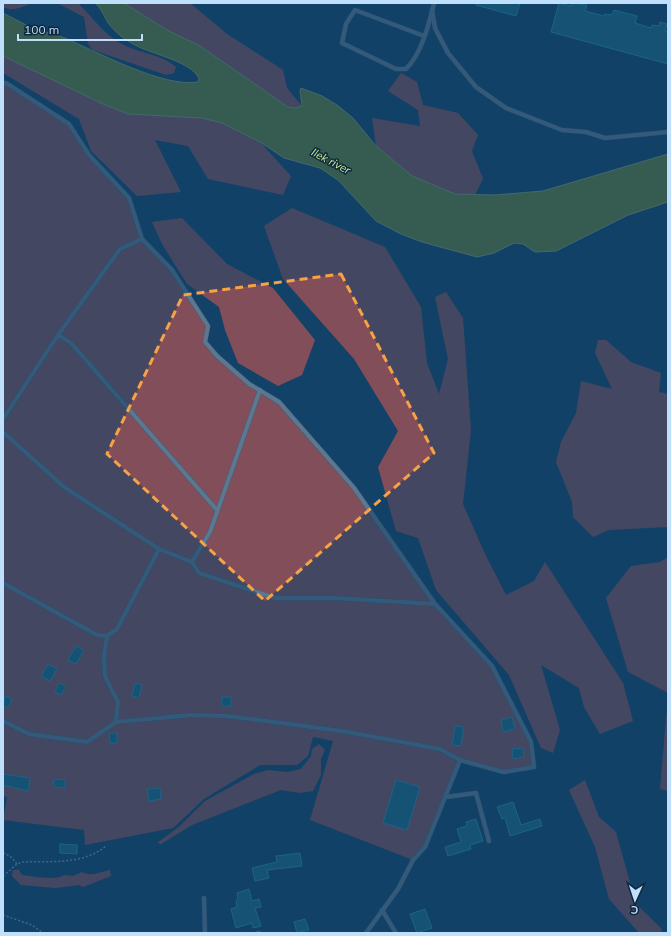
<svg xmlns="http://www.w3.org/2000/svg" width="671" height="936" viewBox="0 0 671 936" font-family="Mulish,sans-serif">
	<rect width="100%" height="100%" fill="#124267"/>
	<!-- green -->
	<g fill="#824e59">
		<path d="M3,3H32C22,7 13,12 3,7Z"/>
		<path d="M57,3H78C92,17 106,37 124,45C142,54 161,54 176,67L174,73L166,75L93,50L88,44L84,17Z"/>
		<path d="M124,3H190L227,34L283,70L287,88L302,106L295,108L288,107L200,46L167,30Z"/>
		<path d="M3,56L103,104L128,114L202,118L222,123L260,142L291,176L283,195L208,179L188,146L155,140L181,192L137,196L91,151L79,119L3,73Z"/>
		<path d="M401,73L417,82L423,105L458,113L478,135L472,151L483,179L475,195L455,194L412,176L376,146L372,118L420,126L418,110L388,91Z"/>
		<path d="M3,83L69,124L89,155L129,198L142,239L172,270L208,326L205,342L217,356L249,383L279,402L354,488L435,604L492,666L531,742L534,767L504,772L460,760L425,847L413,860L310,820L333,741L313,737L308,756L297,765H260L204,799L173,828L85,845L84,830L3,820L7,797L3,796Z"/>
		<path d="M292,208L385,247L421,307L427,363L439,394L448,359L435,297L446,292L463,318L471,430L463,504L485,554L506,595L534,581L545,562L623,683L633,721L600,734L584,707L579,688L541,665L560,730L553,753L541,748L509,675L436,590L418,538L396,531L378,467L398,431L354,359L283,279L264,226Z"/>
		<path d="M182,218L227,264L273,288L315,340L302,375L278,386L238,363L225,330L219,307L187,284L162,244L152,222Z"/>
		<path d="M598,340H606L631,362L661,373L659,392L668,394V527L609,530L593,537L573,517L572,502L556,462L561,442L576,413L581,381L612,389L595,353Z"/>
		<path d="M668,557V693L628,672L606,598L631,566L660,562Z"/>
		<path d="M668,696V791L660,789Z"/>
		<path d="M319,744L325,750L321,759V775L313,791L299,793L281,790L192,825L161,844L157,843L180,826L205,801L254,774L268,770L287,772L301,769L311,756L312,749Z"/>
		<path d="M585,780L599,817L616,832L636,904L661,928L662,933H639L609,899L595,847L569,790Z"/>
		<path d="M13,870H19L22,875C32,876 57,881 64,875L73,876L82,872C90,877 101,872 110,870L111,876L83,887L79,885L56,888L21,885L12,876Z"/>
	</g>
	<!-- water -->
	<path fill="#627b37" stroke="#7e9972" d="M95,3H124L167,30L200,46L288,107L295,108L302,106L300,91L301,88L322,96L337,105L353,118L376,146L412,176L455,194L495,195L543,191L668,154V202L628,215L556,251L535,252L523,244L514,243L494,253L477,257L422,242L401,234L376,221L338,180L320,168L284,158L260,142L222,123L202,118L128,114L103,104L3,56V13C13,18 23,24 33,28C44,32 55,34 65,38C97,52 164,88 198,82L199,79C193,62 152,54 137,46C125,40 114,32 107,21C103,14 101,8 95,3Z"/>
	<!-- building -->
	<g fill="#1b6680" stroke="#288bae">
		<path d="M476,3H520L516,16L476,5Z"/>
		<path d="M559,3L571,6L572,3L587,5L585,11L604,16L605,14L612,15L614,10L637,16L635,23L651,28L652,25L659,26L660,22L667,24L665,31L668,32V64L551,32Z"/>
		<path d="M76,646L84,650L76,664L68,660Z"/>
		<path d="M48,664L57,669L50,681L41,676Z"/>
		<path d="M59,683L66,686L61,695L55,692Z"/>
		<path d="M135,683L142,685L139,698L132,696Z"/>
		<path d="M5,696L12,699L8,708L3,705Z"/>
		<rect x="222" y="697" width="9" height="9"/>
		<path d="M512,717L515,729L503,732L501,720Z"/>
		<path d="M455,726L464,727L461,746L452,745Z"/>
		<path d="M109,733H117V743H110Z"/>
		<path d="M523,748L524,757L513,759L512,749Z"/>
		<path d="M3,774L30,778L28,791L3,785Z"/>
		<path d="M54,779L65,780V788L54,787Z"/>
		<path d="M396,780L420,787L407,830L383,823Z"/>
		<path d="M160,788L161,799L149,801L147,789Z"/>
		<path d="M513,802L521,825L540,819L542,826L510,836L505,818L502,819L497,807Z"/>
		<path d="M476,819L483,841L470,845L471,849L448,856L445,847L461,842L457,829L467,826L466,822Z"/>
		<path d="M60,844L77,845V854L60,853Z"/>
		<path d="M300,853L302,866L267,870L269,878L255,881L252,868L277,862L276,856Z"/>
		<path d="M249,889L252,901L259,899L261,907L255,908L261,926L253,928L252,923L236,928L231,909L237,907L236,901L238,898L237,893Z"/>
		<path d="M425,909L432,928L417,933L410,914Z"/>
		<path d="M305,919L309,930L297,933L294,922Z"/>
	</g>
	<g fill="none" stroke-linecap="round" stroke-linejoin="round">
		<defs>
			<g id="service">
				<path d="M432,10L435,28L448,53L476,87L506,108L562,130L586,132L605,138L668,132"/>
				<path d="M424,36L355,10L346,24L342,43L396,69H406C422,53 429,24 434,3"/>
				<path d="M3,83H6L69,124L89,155L129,198L142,239L172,270L208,326L205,342L217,356L249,384L279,402L354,488L435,604L492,666L531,742L534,767L504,772L460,760L425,847L413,860L398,889L366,933"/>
				<path d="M58,335L71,343L217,510"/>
				<path d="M3,419L58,335L120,249L142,239"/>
				<path d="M3,432L64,487L159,549L192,562L199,573L275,598H333L435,604"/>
				<path d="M192,562L210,532L260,390"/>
				<path d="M3,583L97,635L107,636L117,629L159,549"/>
				<path d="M107,636L104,656L105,676L118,702L116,722"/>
				<path d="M3,721L29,734L87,742L116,722L192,715L227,716L342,731L440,749L460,760"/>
				<path d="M446,797L476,793L489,841"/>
				<path d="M204,898L205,933"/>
				<path d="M382,910L396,933"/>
				<path d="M258,933H259"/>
			</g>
		</defs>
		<!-- service casing -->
		<use href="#service" stroke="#356185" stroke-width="5"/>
		<!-- path -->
		<g stroke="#6e95b6" stroke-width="1.5" stroke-dasharray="2 2" stroke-linecap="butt">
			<path d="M3,853L10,856L17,864"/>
			<path d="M3,876L17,864L23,862C51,861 83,865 106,846"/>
			<path d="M3,915L32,925L43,933"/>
		</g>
		<!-- service -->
		<use href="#service" stroke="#5f778d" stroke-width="4"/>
	</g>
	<!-- marked area -->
	<path d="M0 0H671V936H0ZM341,274L434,453L265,601L107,454L183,295Z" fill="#124267" fill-opacity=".55" fill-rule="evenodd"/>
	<path fill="none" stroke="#f5a345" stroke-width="3" stroke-dasharray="8 5" stroke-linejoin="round" d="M341,274L434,453L265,601L107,454L183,295Z"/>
	<g text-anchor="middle" stroke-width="3" stroke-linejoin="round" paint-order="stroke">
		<!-- water labels -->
		<g font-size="11" font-style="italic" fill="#cef393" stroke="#0e283d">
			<text transform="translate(331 161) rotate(28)" y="4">Ilek river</text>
		</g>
	</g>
	<!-- border -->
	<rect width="671" height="936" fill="none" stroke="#c0dffb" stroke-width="8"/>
	<!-- north arrow -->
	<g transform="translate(635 900) rotate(183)" stroke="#0e283d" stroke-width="3" paint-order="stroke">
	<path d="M0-3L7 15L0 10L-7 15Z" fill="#c0dffb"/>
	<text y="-6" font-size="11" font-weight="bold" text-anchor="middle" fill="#c0dffb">С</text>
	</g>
	<!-- scale -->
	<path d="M18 34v6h124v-6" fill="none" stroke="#c0dffb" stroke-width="2"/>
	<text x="24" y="34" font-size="12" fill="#c0dffb" stroke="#0e283d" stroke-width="3" paint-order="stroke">100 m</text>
</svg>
